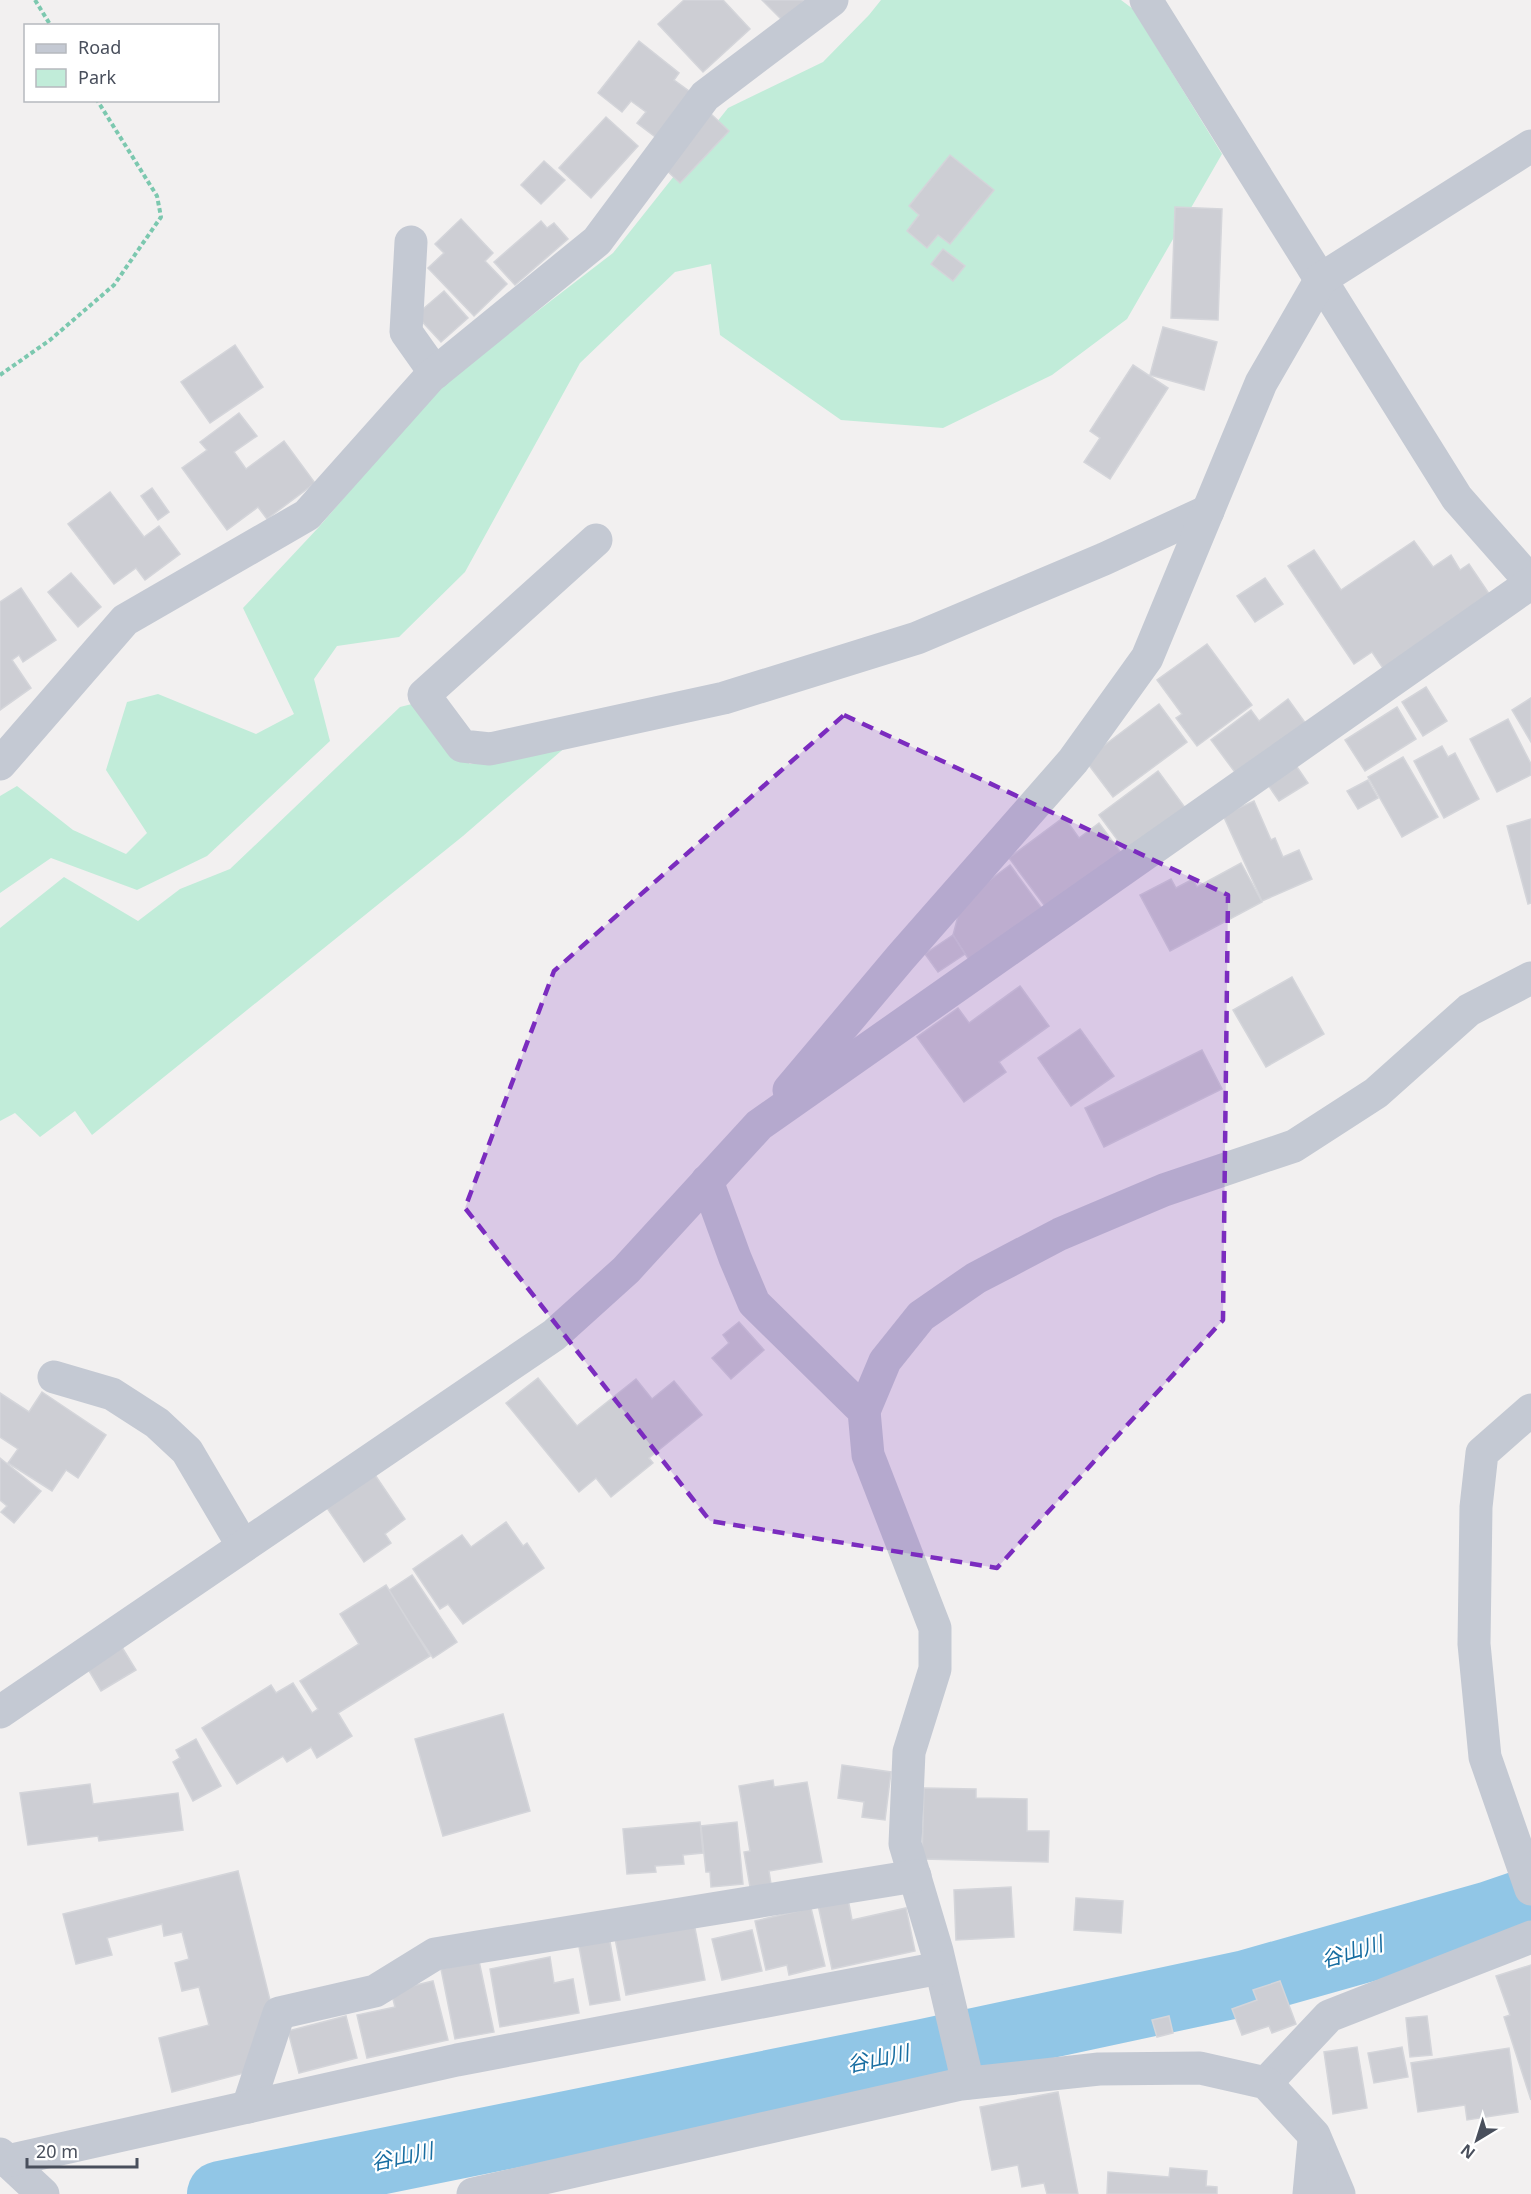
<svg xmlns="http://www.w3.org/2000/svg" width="1531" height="2194" viewBox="0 0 1531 2194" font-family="'Noto Sans','Noto Sans JP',sans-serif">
	<rect width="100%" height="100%" fill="#f2f0f0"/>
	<!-- green -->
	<g fill="#c1ecd9">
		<path d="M881,0H1121L1133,9L1222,154L1127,319L1052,375L943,428L841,420L720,335L711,264L675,272L580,363L465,572L399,637L337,646L314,679L330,741L207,856L137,890L51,858L0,893V796L17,786L73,830L126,854L147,833L106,770L127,702L158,694L256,734L294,714L243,608L318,528L440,386L613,253L728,108L823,62L869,15Z"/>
		<path d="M416,703L452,751L470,764L568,745L463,836L92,1135L75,1111L40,1137L15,1113L0,1121V928L64,877L138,921L180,889L230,869L400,707Z"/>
	</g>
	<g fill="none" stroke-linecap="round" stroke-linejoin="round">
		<!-- river -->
		<path stroke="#91c6e6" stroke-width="66" d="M220,2194L923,2052L1246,1983L1490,1914L1531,1900"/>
	</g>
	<!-- building -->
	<g fill="#cdced4" stroke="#d4d5da" stroke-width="1.5">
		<path d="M684,0H723L750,29L703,72L658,24Z"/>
		<path d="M762,0H805L783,21Z"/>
		<path d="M639,41L679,73L674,80L693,94L658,139L637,123L646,112L631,101L622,112L598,93Z"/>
		<path d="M711,114L729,131L680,183L662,166Z"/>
		<path d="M606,117L638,146L591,198L559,168Z"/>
		<path d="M950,155L994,190L950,244L938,235L927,248L907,231L919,215L909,206Z"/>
		<path d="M544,161L565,180L541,204L521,185Z"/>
		<path d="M1175,207L1222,209L1218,320L1171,318Z"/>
		<path d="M461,219L493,253L485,261L507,284L474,316L428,268L444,253L435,244Z"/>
		<path d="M541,221L547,228L554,223L568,239L515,285L494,262Z"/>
		<path d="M943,249L965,266L953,281L931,264Z"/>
		<path d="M444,291L468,318L441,342L416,315Z"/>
		<path d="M1163,327L1217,342L1204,390L1150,375Z"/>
		<path d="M235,345L263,387L210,423L181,382Z"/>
		<path d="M1133,365L1168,388L1110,479L1084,462L1100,438L1090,431Z"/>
		<path d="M239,413L257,436L234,452L246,469L284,441L315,483L267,519L258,507L227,530L182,468L207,450L200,442Z"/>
		<path d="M152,488L169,512L158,520L141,496Z"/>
		<path d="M110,492L144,537L159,526L180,554L145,580L136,568L114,584L68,524Z"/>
		<path d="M1414,541L1433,567L1451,555L1460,570L1469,564L1494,601L1387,674L1372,652L1354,664L1288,566L1314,550L1341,590Z"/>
		<path d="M71,573L101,607L78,627L48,592Z"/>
		<path d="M1265,578L1283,604L1255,622L1237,596Z"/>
		<path d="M21,588L56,640L23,662L19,655L12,660L31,688L0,710V602Z"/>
		<path d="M1207,644L1252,705L1197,746L1176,718L1182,714L1157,680Z"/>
		<path d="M1426,687L1447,721L1423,736L1402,702Z"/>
		<path d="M1531,698V742L1512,710Z"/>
		<path d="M1288,699L1309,728L1240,779L1211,740L1251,710L1259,721Z"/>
		<path d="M1159,704L1187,742L1113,797L1085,760Z"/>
		<path d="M1397,707L1416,739L1365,771L1345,740Z"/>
		<path d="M1508,719L1531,764V775L1497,792L1470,739Z"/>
		<path d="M1442,746L1448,757L1455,753L1479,799L1444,818L1414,761Z"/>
		<path d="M1403,757L1438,817L1402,837L1368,777Z"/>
		<path d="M1295,764L1308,783L1279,801L1266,782Z"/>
		<path d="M1158,771L1189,813L1130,857L1099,815Z"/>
		<path d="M1368,780L1378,798L1358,809L1347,791Z"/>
		<path d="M1254,801L1271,840L1275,838L1283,857L1299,850L1312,879L1262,901L1223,815Z"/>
		<path d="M1064,817L1079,838L1099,823L1125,858L1050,913L1009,858Z"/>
		<path d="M1531,819V903L1528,904L1507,826Z"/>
		<path d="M1241,863L1262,902L1170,951L1140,895L1171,879L1176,888L1193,879L1197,887Z"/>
		<path d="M1010,865L1046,914L971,963L953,935L962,901Z"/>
		<path d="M953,935L965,954L938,972L925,954Z"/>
		<path d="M1292,977L1324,1034L1266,1067L1233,1010Z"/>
		<path d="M1020,986L1049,1026L999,1062L1006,1072L964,1102L917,1037L958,1008L969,1023Z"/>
		<path d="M1080,1029L1114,1076L1071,1106L1038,1058Z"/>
		<path d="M1202,1050L1222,1089L1104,1147L1085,1108Z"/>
		<path d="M739,1322L764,1350L731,1379L712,1358L729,1343L723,1335Z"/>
		<path d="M538,1378L577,1426L636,1379L652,1399L674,1381L702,1415L649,1458L653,1463L611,1497L596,1478L579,1492L506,1403Z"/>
		<path d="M42,1392L106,1435L78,1478L66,1470L52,1491L8,1463L18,1449L0,1437V1393L29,1412Z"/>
		<path d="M0,1458L41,1491L14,1523L1,1512L7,1506L0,1500Z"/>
		<path d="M373,1472L405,1519L385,1534L391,1543L364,1562L325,1505Z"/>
		<path d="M506,1522L523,1546L527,1543L544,1568L463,1624L448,1604L440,1609L413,1569L462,1535L471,1547Z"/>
		<path d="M412,1575L457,1642L433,1658L388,1591Z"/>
		<path d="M386,1585L430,1656L338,1713L352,1736L317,1758L311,1747L287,1762L283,1756L237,1784L202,1728L271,1685L276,1693L293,1683L312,1713L318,1709L300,1681L359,1644L340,1614Z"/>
		<path d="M120,1644L136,1670L101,1691L85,1664Z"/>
		<path d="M503,1714L530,1811L443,1836L415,1739Z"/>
		<path d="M196,1739L221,1786L193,1801L173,1762L180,1758L176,1750Z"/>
		<path d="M842,1765L891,1772L885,1820L862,1817L864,1802L838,1798Z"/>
		<path d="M773,1780L774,1787L807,1782L822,1862L769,1871L771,1884L750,1887L744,1852L750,1851L739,1786Z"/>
		<path d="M90,1784L93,1804L178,1793L183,1830L99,1841L98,1836L28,1845L20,1793Z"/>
		<path d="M924,1788L976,1789V1798L1027,1799V1831H1049L1048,1862L922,1859Z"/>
		<path d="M700,1822L703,1853L683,1855L684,1864L655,1866L656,1872L627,1874L623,1829Z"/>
		<path d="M737,1822L743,1884L711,1887L710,1872H706L701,1826Z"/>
		<path d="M238,1871L270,2000L248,2072L172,2092L159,2038L209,2025L199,1987L182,1991L175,1963L189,1959L182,1932L164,1936L162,1924L107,1938L112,1955L76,1964L63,1914Z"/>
		<path d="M1011,1887L1014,1937L956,1940L954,1890Z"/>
		<path d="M1076,1898L1123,1901L1121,1933L1074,1930Z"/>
		<path d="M848,1899L852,1920L906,1908L915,1951L832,1969L818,1905Z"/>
		<path d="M811,1908L825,1966L789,1975L787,1965L766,1970L755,1921Z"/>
		<path d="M693,1918L705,1980L626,1995L614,1933Z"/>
		<path d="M752,1930L762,1971L722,1980L712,1939Z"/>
		<path d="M609,1936L620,2000L590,2005L578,1941Z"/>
		<path d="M550,1957L554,1983L573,1979L579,2013L500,2027L490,1969Z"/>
		<path d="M479,1961L494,2032L455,2039L441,1969Z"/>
		<path d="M1531,1965V2100L1504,2017L1510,2015L1496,1976Z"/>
		<path d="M433,1981L448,2040L367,2058L357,2015L395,2007L391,1991Z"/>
		<path d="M1280,1981L1296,2024L1272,2033L1269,2026L1242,2035L1232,2009L1257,2000L1253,1990Z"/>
		<path d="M346,2016L357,2058L299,2073L288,2031Z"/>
		<path d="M1169,2016L1173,2033L1157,2037L1152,2020Z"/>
		<path d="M1427,2016L1432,2055L1410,2057L1406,2018Z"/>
		<path d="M1357,2047L1367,2108L1333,2114L1324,2052Z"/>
		<path d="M1402,2047L1408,2077L1374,2083L1368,2053Z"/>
		<path d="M1509,2048L1518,2112L1467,2120L1465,2105L1418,2112L1411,2063Z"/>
		<path d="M1058,2092L1078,2194H1047L1044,2183L1022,2187L1018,2165L992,2170L980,2107Z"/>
		<path d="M1170,2168L1207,2171L1206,2186L1217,2187V2194H1107L1108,2172L1169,2177Z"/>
	</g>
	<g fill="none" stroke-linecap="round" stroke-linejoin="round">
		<!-- path -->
		<g stroke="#7cc8af" stroke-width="4" stroke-dasharray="4.5 3" stroke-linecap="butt">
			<path d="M35,0L51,26"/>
			<path d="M0,375L50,340L114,285L161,217L157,196L97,100"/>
		</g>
		<!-- minor -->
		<g stroke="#c4c9d3" stroke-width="33">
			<path d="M1146,0L1457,498L1531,582"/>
			<path d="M411,242L406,332L435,373"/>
			<path d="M596,540L424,695L462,746L490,749L724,698L917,638L1104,559L1208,511"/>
			<path d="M0,764L125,620L307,515L430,377L597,241L705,96L832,0"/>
			<path d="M789,1090L901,957L1073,761L1147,658L1261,383L1321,279L1531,146"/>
			<path d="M707,1181L735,1258L754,1303L864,1411L868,1455L935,1628V1669L909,1752L905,1844L937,1951L968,2083"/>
			<path d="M54,1377L112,1394L157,1423L187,1451L243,1546"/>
			<path d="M1531,1410L1482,1453L1476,1507L1474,1644L1485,1757L1531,1889"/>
			<path d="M864,1411L885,1361L921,1316L976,1278L1060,1234L1164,1190L1294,1146L1376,1093L1469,1010L1531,978"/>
			<path d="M0,1712L554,1335L626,1270L759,1125L1531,583"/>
			<path d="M1266,2083L1329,2016L1531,1937"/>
			<path d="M248,2107L279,2013L375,1991L435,1954L915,1876"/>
			<path d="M0,2154L43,2194"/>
			<path d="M7,2161L457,2060L940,1968"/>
			<path d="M473,2194L961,2084L1099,2069L1200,2068L1266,2083L1314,2135L1339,2194"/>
			<path d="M1309,2194L1314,2140"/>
		</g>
	</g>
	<!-- marked area -->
	<path fill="#7b2cbf" fill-opacity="0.2" stroke="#7b2cbf" stroke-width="4.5" stroke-dasharray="12 8" stroke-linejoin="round" d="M844,715L1228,895L1223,1320L997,1568L710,1521L465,1208L554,971Z"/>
	<g text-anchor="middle" stroke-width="4.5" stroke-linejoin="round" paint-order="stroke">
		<!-- water labels -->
		<g font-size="21" font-style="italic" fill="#176da1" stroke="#fff">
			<text transform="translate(1352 1952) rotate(-16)" y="7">谷山川</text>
			<text transform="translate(878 2059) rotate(-12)" y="7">谷山川</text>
			<text transform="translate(402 2157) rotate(-12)" y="7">谷山川</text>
		</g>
	</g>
	<!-- legend -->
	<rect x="24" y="24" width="195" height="78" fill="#ffffff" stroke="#b6b9be" stroke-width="1.5"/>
	<rect x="36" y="44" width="30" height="9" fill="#c4c9d3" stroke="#b6b9be" stroke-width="1.5"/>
	<text x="78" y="54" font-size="18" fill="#494f5c">Road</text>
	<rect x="36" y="69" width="30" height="18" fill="#c1ecd9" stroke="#b6b9be" stroke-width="1.5"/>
	<text x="78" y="84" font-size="18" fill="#494f5c">Park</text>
	<!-- north arrow -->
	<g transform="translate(1477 2140) rotate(218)" stroke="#ffffff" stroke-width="4.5" paint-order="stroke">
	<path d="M0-4.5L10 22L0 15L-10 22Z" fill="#494f5c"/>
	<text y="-9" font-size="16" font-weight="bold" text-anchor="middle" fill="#494f5c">N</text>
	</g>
	<!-- scale -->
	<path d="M27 2158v9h110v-9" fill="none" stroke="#494f5c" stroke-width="3"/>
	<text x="36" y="2158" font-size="18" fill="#494f5c" stroke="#ffffff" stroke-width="4.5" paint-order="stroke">20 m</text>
</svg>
